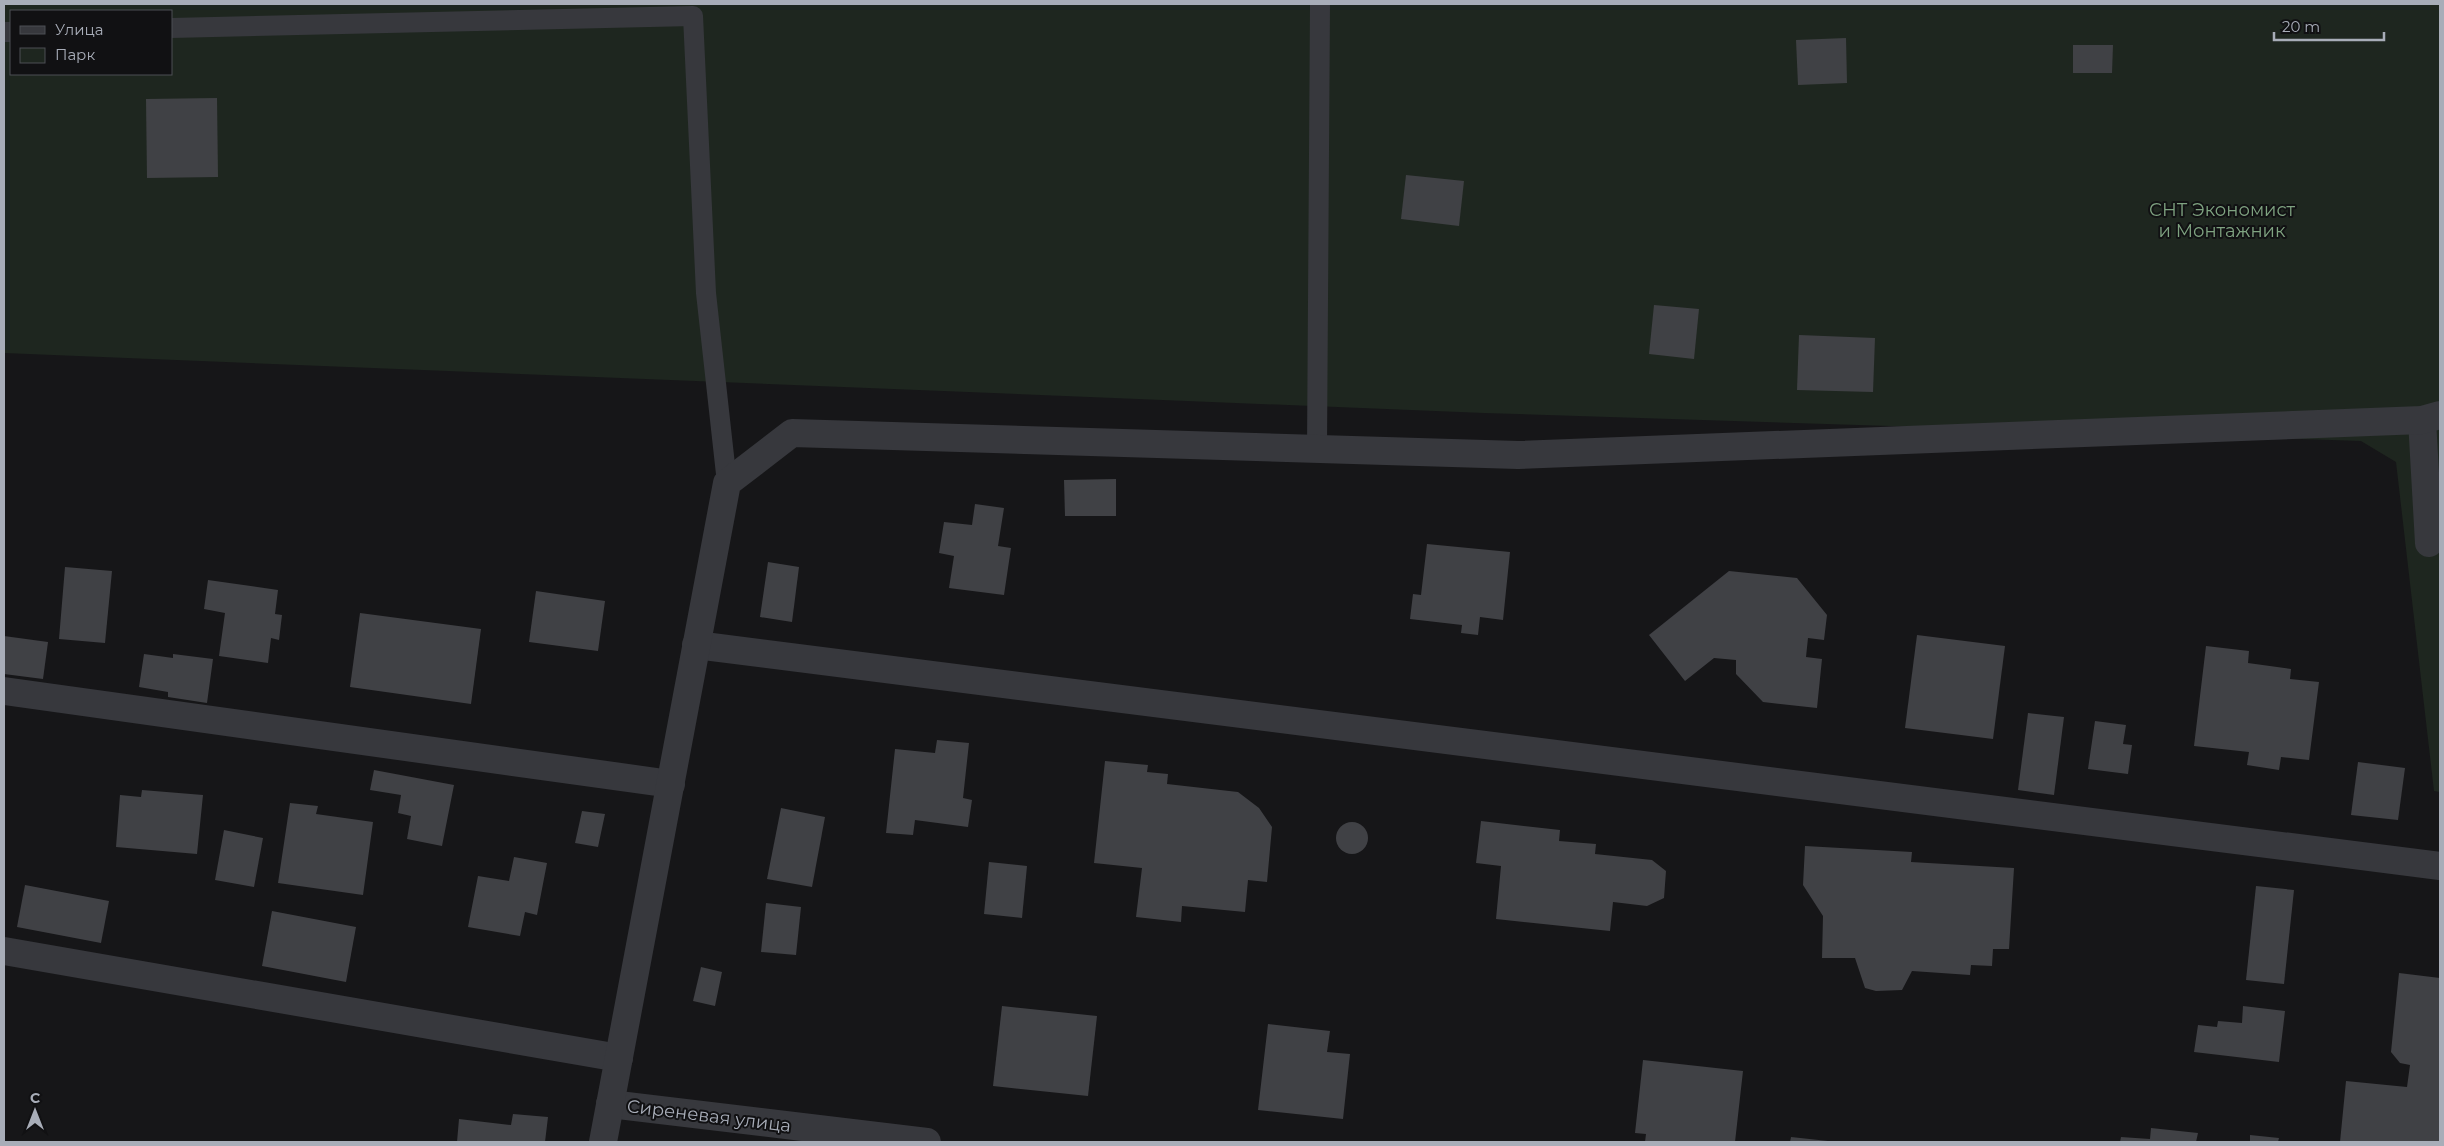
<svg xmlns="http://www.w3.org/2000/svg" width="2444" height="1146" viewBox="0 0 2444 1146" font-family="Montserrat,sans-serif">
	<rect width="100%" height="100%" fill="#161618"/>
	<!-- green -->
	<path fill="#1e261f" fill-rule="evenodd" d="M4,4H2440V792L2434,791L2396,462L2361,441L1484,413L4,353ZM11,11H171V74H11Z"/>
	<!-- building -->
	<g fill="#404145">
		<path d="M1846,38L1847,83L1798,85L1796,40Z"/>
		<path d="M2073,45H2113L2112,73H2073Z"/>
		<path d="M217,98L218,177L147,178L146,99Z"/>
		<path d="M1406,175L1464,181L1459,226L1401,219Z"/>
		<path d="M1654,305L1699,309L1694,359L1649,354Z"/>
		<path d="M1799,335L1875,338L1873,392L1797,390Z"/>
		<path d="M1116,479V516H1065L1064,480Z"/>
		<path d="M975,504L1004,508L998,546L1011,548L1004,595L949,588L954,556L939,553L944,522L972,525Z"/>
		<path d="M1427,544L1510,552L1503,620L1480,617L1478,635L1461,633L1462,625L1410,619L1413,594L1421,595Z"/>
		<path d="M768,562L799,567L792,622L760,617Z"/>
		<path d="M65,567L112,571L105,643L59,639Z"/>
		<path d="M1729,571L1797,578L1827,615L1824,640L1808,638L1806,657L1822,659L1817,708L1763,702L1736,674V660L1714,658L1685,681L1649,635Z"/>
		<path d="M208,580L278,590L275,614L282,615L279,640L271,638L268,663L219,656L225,613L204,609Z"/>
		<path d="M536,591L605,601L598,651L529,642Z"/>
		<path d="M360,613L481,629L471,704L350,687Z"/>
		<path d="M1917,635L2005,646L1993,739L1905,728Z"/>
		<path d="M4,636L48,642L43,679L4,674Z"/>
		<path d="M2206,646L2249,651L2248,663L2291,669L2290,679L2319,682L2309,760L2281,757L2279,770L2247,765L2249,752L2194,746Z"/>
		<path d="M144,654L173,658V654L213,659L207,703L168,697V692L139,687Z"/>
		<path d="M2028,713L2064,717L2054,795L2018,790Z"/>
		<path d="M2095,721L2126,725L2123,744L2132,745L2128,774L2088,769Z"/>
		<path d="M937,740L969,743L963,798L972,800L968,827L915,820L913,835L886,833L895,749L935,753Z"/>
		<path d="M1105,761L1148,765L1147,772L1168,774L1167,784L1238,792L1259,808L1272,827L1267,882L1248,880L1245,912L1182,906L1181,922L1136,917L1142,868L1094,863Z"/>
		<path d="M2358,762L2405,768L2398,820L2351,815Z"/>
		<path d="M374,770L454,785L442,846L407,839L411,816L398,813L401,795L370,790Z"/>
		<path d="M142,790L203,795L197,854L116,847L120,795L141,797Z"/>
		<path d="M290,803L318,806L316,814L373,822L363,895L278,883Z"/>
		<path d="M781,808L825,817L812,887L767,879Z"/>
		<path d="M582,811L605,814L598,847L575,843Z"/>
		<path d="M1481,821L1560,830L1559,841L1596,844L1595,854L1652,860L1666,871L1664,898L1647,906L1613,902L1610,931L1496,919L1501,866L1476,863Z"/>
		<circle cx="1352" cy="838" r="16"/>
		<path d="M224,830L263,838L254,887L215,880Z"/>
		<path d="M1805,846L1912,852L1911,862L2014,868L2009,949H1993L1992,966L1971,965L1970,975L1912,971L1902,990L1876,991L1865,988L1855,958H1822L1823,916L1803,885Z"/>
		<path d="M514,857L547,863L537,915L525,912L520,936L468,927L478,876L509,881Z"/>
		<path d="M989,862L1027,866L1022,918L984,914Z"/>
		<path d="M25,885L109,901L101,943L17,927Z"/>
		<path d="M2256,886L2294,890L2284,984L2246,980Z"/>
		<path d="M766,903L801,907L796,955L761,952Z"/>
		<path d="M272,911L356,927L346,982L262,966Z"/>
		<path d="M701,967L722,972L715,1006L693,1001Z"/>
		<path d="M2399,973L2440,978V1142H2340L2346,1081L2407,1087L2410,1065L2400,1063L2391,1052Z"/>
		<path d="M1002,1006L1097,1016L1088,1096L993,1086Z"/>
		<path d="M2243,1006L2285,1011L2279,1062L2194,1052L2198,1025L2217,1027L2218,1021L2242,1023Z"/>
		<path d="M1268,1024L1330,1031L1327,1052L1350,1054L1343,1119L1258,1110Z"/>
		<path d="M1643,1060L1743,1071L1735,1142H1645L1646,1134L1635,1133Z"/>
		<path d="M513,1114L548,1117L545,1142H457L459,1119L511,1125Z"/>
		<path d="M2151,1128L2198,1133L2196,1142H2120L2121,1137L2150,1139Z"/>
		<path d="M2250,1135L2279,1138L2278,1142H2250Z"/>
		<path d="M1791,1137L1828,1141V1142H1790Z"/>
	</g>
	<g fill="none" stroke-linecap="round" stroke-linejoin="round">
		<!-- lane -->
		<g stroke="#37383d" stroke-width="20">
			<path d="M171,28L693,16L706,293L727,483"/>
			<path d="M4,32H11"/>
			<path d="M1317,449L1320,4"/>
		</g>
		<!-- street -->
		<g stroke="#37383d" stroke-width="28">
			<path d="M2422,420L2429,543"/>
			<path d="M696,645L2440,866"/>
			<path d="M4,691L671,784"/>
			<path d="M4,951L619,1058"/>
			<path d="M610,1104L927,1142"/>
			<path d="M603,1142L727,483L792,433L1518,455L2422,420L2440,415"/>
		</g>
	</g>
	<g text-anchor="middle" stroke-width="4" stroke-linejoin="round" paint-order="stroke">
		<!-- park labels -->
		<g font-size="18" fill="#7fa381" stroke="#111113">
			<text x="2222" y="216">СНТ Экономист<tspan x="2222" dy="21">и Монтажник</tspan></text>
		</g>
		<!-- street labels -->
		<g font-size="18" fill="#a8adb8" stroke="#111113">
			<text transform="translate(709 1116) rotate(7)" y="6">Сиреневая улица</text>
		</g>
	</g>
	<!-- border -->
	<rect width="2444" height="1146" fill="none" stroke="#a8adb8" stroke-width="10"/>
	<!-- legend -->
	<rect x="10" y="10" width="162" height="65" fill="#111113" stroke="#4d4f55"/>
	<rect x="20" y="26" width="25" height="8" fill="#37383d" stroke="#4d4f55"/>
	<text x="55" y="35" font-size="15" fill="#a8adb8">Улица</text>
	<rect x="20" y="48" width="25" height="15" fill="#1e261f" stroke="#4d4f55"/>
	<text x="55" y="60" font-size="15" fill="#a8adb8">Парк</text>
	<!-- north arrow -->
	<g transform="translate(35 1111)" stroke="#111113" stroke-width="4" paint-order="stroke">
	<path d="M0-4L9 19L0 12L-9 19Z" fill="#a8adb8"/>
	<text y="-8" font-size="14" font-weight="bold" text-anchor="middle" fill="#a8adb8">С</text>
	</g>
	<!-- scale -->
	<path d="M2274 32v8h110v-8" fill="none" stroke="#a8adb8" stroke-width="2.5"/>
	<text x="2282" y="32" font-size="15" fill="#a8adb8" stroke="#111113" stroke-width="4" paint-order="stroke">20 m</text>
</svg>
